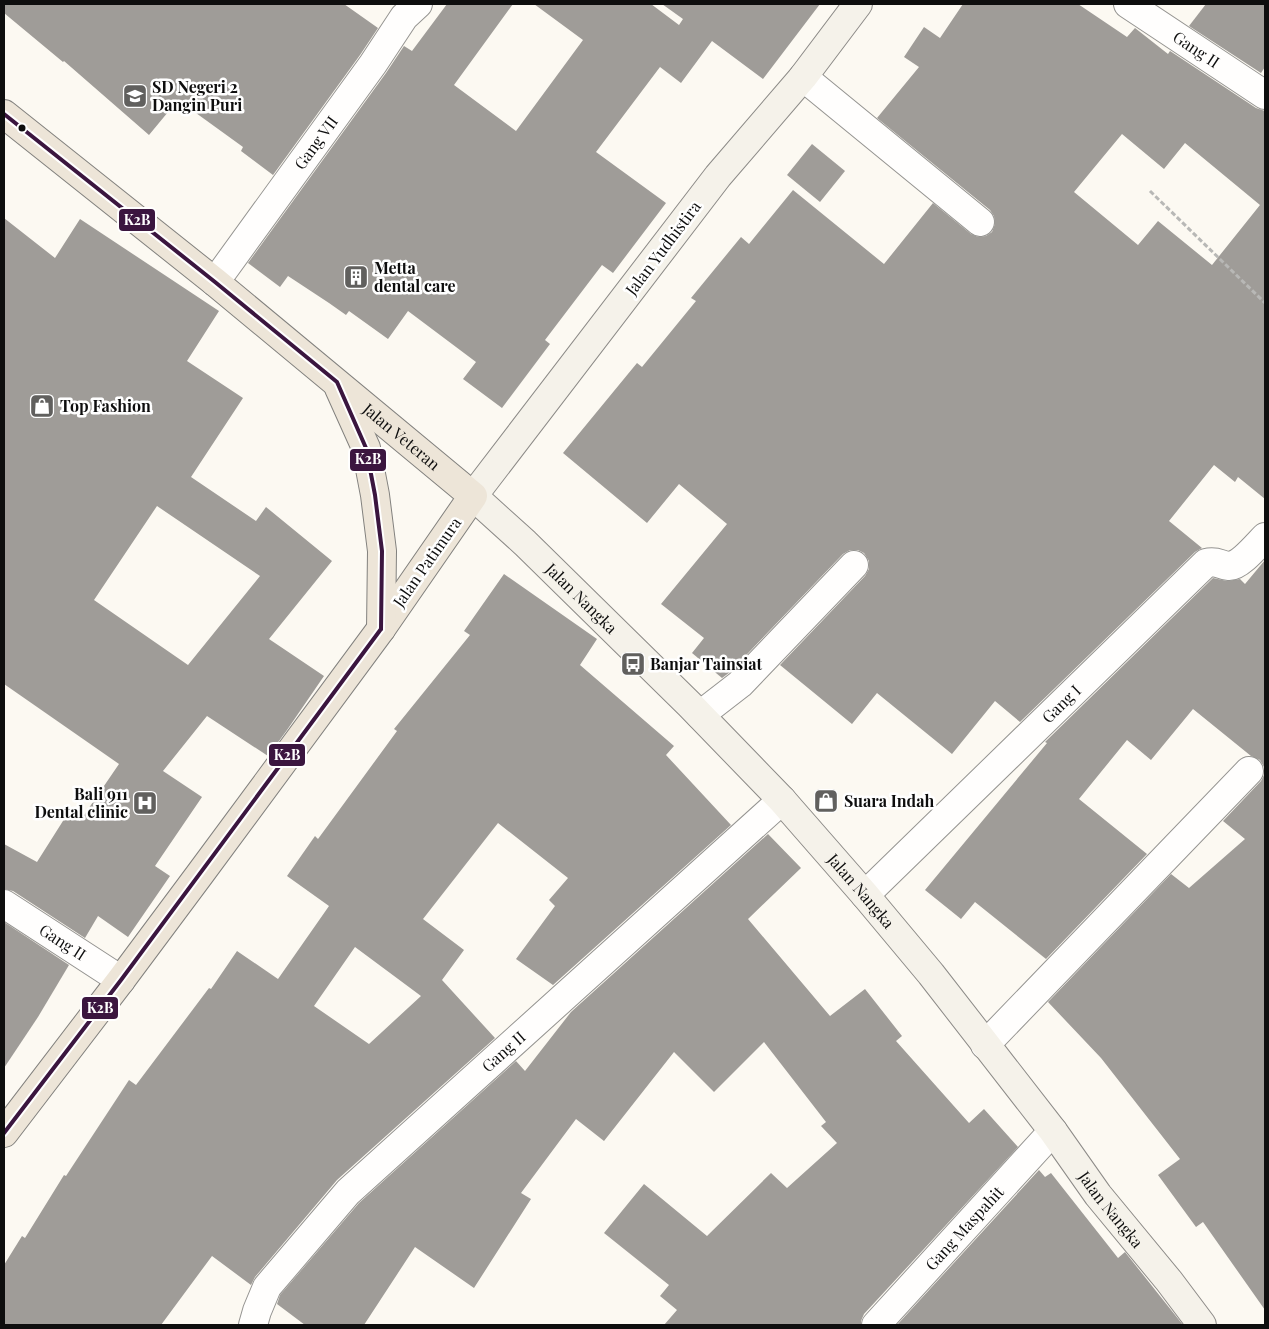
<svg xmlns="http://www.w3.org/2000/svg" width="1269" height="1329" viewBox="0 0 1269 1329" font-family="'Playfair Display',serif">
	<rect width="100%" height="100%" fill="#fcf9f2"/>
	<!-- building -->
	<g fill="#9f9c98" fill-rule="evenodd">
		<path d="M4,4H344L378,28L360,55L273,175L241,151L243,147L178,100L149,135L64,61L63,62L4,13Z"/>
		<path d="M447,4H513L454,85L516,131L583,40L534,4H651L679,25L683,19L662,4H820L763,79L712,41L681,83L660,67L596,152L666,203L613,273L602,265L545,340L550,344L502,408L463,379L476,362L408,311L388,339L349,311L346,315L329,303L288,276L280,287L248,263L386,73L404,46L412,51Z"/>
		<path d="M963,4H1078L1127,37L1135,28L1168,54L1170,51L1256,108L1265,111V499L1238,477L1235,482L1214,465L1169,521L1202,548L1195,552L1020,722L995,701L952,754L877,693L852,724L780,665L865,576L869,569V561L864,553L858,550H850L843,554L730,672L722,678L692,653L704,638L661,604L727,524L679,484L647,523L563,453L637,363L642,367L696,301L691,298L741,237L749,244L793,190L884,264L933,203L971,234L978,237L986,236L992,232L995,224L994,216L990,210L877,118L919,67L904,57L924,27L940,38ZM1122,134L1164,169L1185,143L1260,205L1212,265L1158,221L1138,245L1074,192Z"/>
		<path d="M1206,4H1265V67L1261,73L1189,26Z"/>
		<path d="M812,144L845,171L820,202L787,175Z"/>
		<path d="M4,218L55,258L80,219L219,311L187,361L243,398L191,477L256,521L266,507L332,561L269,639L324,676L287,730L268,756L207,716L163,771L202,797L155,866L170,876L128,937L98,916L85,938L13,891L4,889V844L37,862L68,813L80,821L119,764L4,684ZM157,506L260,576L188,665L94,600Z"/>
		<path d="M1265,560V1310L1203,1222L1196,1227L1158,1175L1180,1159L1101,1058L1048,1002L1171,874L1189,888L1245,839L1223,821L1261,781L1264,775V767L1260,760L1251,756L1193,709L1151,760L1127,740L1079,799L1147,854L1046,959L975,902L961,919L925,890L1047,743L1045,742L1213,578L1227,581L1240,579L1245,584Z"/>
		<path d="M504,574L597,639L580,665L674,746L666,755L731,825L553,985L516,959L555,906L549,900L568,878L498,823L423,919L464,950L442,980L495,1038L337,1180L255,1277L251,1285L212,1256L161,1325H4V1265L22,1236L25,1238L64,1175L66,1176L129,1080L136,1085L209,988L211,989L237,951L278,979L329,906L287,876L315,836L318,839L397,731L394,729L470,635L464,631ZM355,947L421,996L369,1044L314,1006Z"/>
		<path d="M768,834L801,868L748,919L830,1016L865,989L902,1036L896,1041L969,1123L984,1109L1018,1147L864,1314L861,1321V1325H664L677,1310L660,1296L669,1285L604,1233L644,1184L707,1236L771,1173L787,1188L837,1143L821,1126L826,1122L764,1042L714,1092L674,1052L604,1141L576,1119L521,1193L531,1199L474,1288L415,1247L364,1325H305L277,1304L280,1295L359,1203L516,1061L525,1071L571,1012Z"/>
		<path d="M4,922L69,965L38,1017L4,1068Z"/>
		<path d="M1039,1170L1045,1177L1051,1173L1118,1258L1125,1252L1183,1325H897Z"/>
	</g>
	<g fill="none" stroke-linecap="round" stroke-linejoin="round">
		<defs>
			<g id="street">
				<path id="s1" d="M1128,4L1265,95"/>
				<path d="M803,77L980,222"/>
				<path id="s2" d="M215,282L373,64L404,17L418,4"/>
				<path d="M700,715L740,684L854,565"/>
				<path id="s3" d="M865,895L1206,563C1217,560 1219,565 1229,566C1239,567 1258,544 1265,537"/>
				<path id="s4" d="M4,904L121,980"/>
				<path d="M985,1045L1249,771"/>
				<path id="s5" d="M253,1325L257,1311L267,1287L348,1192L782,800"/>
				<path id="s6" d="M876,1325L1053,1131"/>
			</g>
			<g id="secondary">
				<path id="s7" d="M858,4L803,77L718,176L473,496L525,543L690,705L782,800L865,895L931,974L1053,1131L1098,1195L1169,1281L1202,1325"/>
			</g>
			<g id="primary">
				<path id="s8" d="M4,114L215,282L473,496L381,629L200,874L121,980L4,1133"/>
				<path d="M339,388L366,448L375,495L382,551L381,629"/>
			</g>
		</defs>
		<!-- street casing -->
		<use href="#street" stroke="#959491" stroke-width="30"/>
		<!-- secondary casing -->
		<use href="#secondary" stroke="#8c8a87" stroke-width="30"/>
		<!-- primary casing -->
		<use href="#primary" stroke="#82817e" stroke-width="30"/>
		<!-- path -->
		<path stroke="#b8b8b6" stroke-width="3" stroke-dasharray="5 2.5" stroke-linecap="butt" d="M1150,191L1265,303"/>
		<!-- street -->
		<use href="#street" stroke="#fffefd" stroke-width="28"/>
		<!-- secondary -->
		<use href="#secondary" stroke="#f5f2ea" stroke-width="28"/>
		<!-- primary -->
		<use href="#primary" stroke="#ede5d8" stroke-width="28"/>
		<defs>
			<g id="bus-1">
				<path d="M4,114L215,282L337,382L366,448L375,495L382,551L381,629"/>
				<path d="M4,1133L121,980L381,629"/>
			</g>
		</defs>
		<!-- bus-1 casing -->
		<use href="#bus-1" stroke="#fff" stroke-width="8"/>
		<!-- bus-1 -->
		<use href="#bus-1" stroke="#3b163f" stroke-width="4"/>
	</g>
	<!-- icons -->
	<defs>
		<symbol id="school-square" viewBox="-11 -11 22 22"><rect x="-9" y="-9" width="18" height="18" rx="4" fill="#61605e" stroke="#fff"/><path d="M0-5L7-2L0 1L-7-2ZM-4 1L0 2.5L4 1V4Q0 6-4 4Z" fill="#fff"/></symbol>
		<symbol id="building-square" viewBox="-11 -11 22 22"><rect x="-9" y="-9" width="18" height="18" rx="4" fill="#61605e" stroke="#fff"/><path d="M-4-6H4V6H1V3H-1V6H-4ZM-2.5-4.3h1.7v1.8h-1.7ZM.8-4.3h1.7v1.8H.8ZM-2.5-1h1.7V.8h-1.7ZM.8-1h1.7V.8H.8Z" fill="#fff"/></symbol>
		<symbol id="shop-square" viewBox="-11 -11 22 22"><rect x="-9" y="-9" width="18" height="18" rx="4" fill="#61605e" stroke="#fff"/><path d="M-5-2.5h2.3a2.7 3.5 0 0 1 5.4 0H5L5.5 6h-11ZM-1.5-2.5h3a1.5 2.3 0 0 0-3 0Z" fill="#fff"/></symbol>
		<symbol id="bus-square" viewBox="-11 -11 22 22"><rect x="-9" y="-9" width="18" height="18" rx="4" fill="#61605e" stroke="#fff"/><path d="M-5-6H5V4H4V6H2V4H-2V6H-4V4H-5ZM-3.5-4V0h7V-4ZM-3.5 1.2v1.5H-2V1.2ZM2 1.2v1.5H3.5V1.2Z" fill="#fff"/></symbol>
		<symbol id="hospital-square" viewBox="-11 -11 22 22"><rect x="-9" y="-9" width="18" height="18" rx="4" fill="#61605e" stroke="#fff"/><path d="M-5-5h3v3.5h4V-5h3V5h-3V1.5h-4V5h-3Z" fill="#fff"/></symbol>
	</defs>
	<g fill-rule="evenodd">
		<use href="#school-square" x="121" y="82" width="28" height="28"/>
		<use href="#building-square" x="342" y="263" width="28" height="28"/>
		<use href="#shop-square" x="28" y="392" width="28" height="28"/>
		<use href="#bus-square" x="619" y="650" width="28" height="28"/>
		<use href="#shop-square" x="812" y="787" width="28" height="28"/>
		<use href="#hospital-square" x="131" y="789" width="28" height="28"/>
	</g>
	<!-- markers -->
	<circle fill="#0e0e0e" stroke="#fff" stroke-width="2" cx="22" cy="128" r="4.5"/>
	<g text-anchor="middle" stroke-width="5" stroke-linejoin="round" paint-order="stroke">
		<!-- street labels -->
		<g font-size="16" fill="#0e0e0e" stroke="#fff">
			<text dy="6" stroke="none"><textPath href="#s1" startOffset="82">Gang II</textPath></text>
			<text dy="6" stroke="none"><textPath href="#s2" startOffset="172">Gang VII</textPath></text>
			<text transform="translate(663 248) rotate(-53)" y="6">Jalan Yudhistira</text>
			<text dy="6" stroke="none"><textPath href="#s8" startOffset="512">Jalan Veteran</textPath></text>
			<text transform="translate(427 562) rotate(-55)" y="6">Jalan Patimura</text>
			<text dy="6" stroke="none"><textPath href="#s7" startOffset="774">Jalan Nangka</textPath></text>
			<text dy="6" stroke="none"><textPath href="#s3" startOffset="274">Gang I</textPath></text>
			<text dy="6" stroke="none"><textPath href="#s7" startOffset="1179">Jalan Nangka</textPath></text>
			<text dy="6" stroke="none"><textPath href="#s4" startOffset="70">Gang II</textPath></text>
			<text dy="6" stroke="none"><textPath href="#s5" startOffset="375">Gang II</textPath></text>
			<text dy="6" stroke="none"><textPath href="#s7" startOffset="1584">Jalan Nangka</textPath></text>
			<text dy="6" stroke="none"><textPath href="#s6" startOffset="131">Gang Maspahit</textPath></text>
		</g>
		<!-- poi labels -->
		<g font-size="16" font-weight="bold" fill="#0e0e0e" stroke="#fff" text-anchor="start">
			<text x="152" y="93">SD Negeri 2<tspan x="152" dy="18">Dangin Puri</tspan></text>
			<text x="374" y="274">Metta<tspan x="374" dy="18">dental care</tspan></text>
			<text x="60" y="412">Top Fashion</text>
			<text x="650" y="670">Banjar Tainsiat</text>
			<text x="128" y="800" text-anchor="end">Bali 911<tspan x="128" dy="18">Dental clinic</tspan></text>
			<text x="844" y="807">Suara Indah</text>
		</g>
	</g>
	<g stroke="#fff" stroke-width="2">
		<rect x="118" y="208" width="38" height="24" rx="5" fill="#3b163f"/>
		<rect x="349" y="448" width="38" height="24" rx="5" fill="#3b163f"/>
		<rect x="268" y="743" width="38" height="24" rx="5" fill="#3b163f"/>
		<rect x="81" y="996" width="38" height="24" rx="5" fill="#3b163f"/>
	</g>
	<g font-size="14" text-anchor="middle" font-weight="bold" fill="#fff">
		<text x="137" y="225">K2B</text>
		<text x="368" y="464">K2B</text>
		<text x="287" y="760">K2B</text>
		<text x="100" y="1013">K2B</text>
	</g>
	<!-- border -->
	<rect width="1269" height="1329" fill="none" stroke="#0e0e0e" stroke-width="10"/>
</svg>
